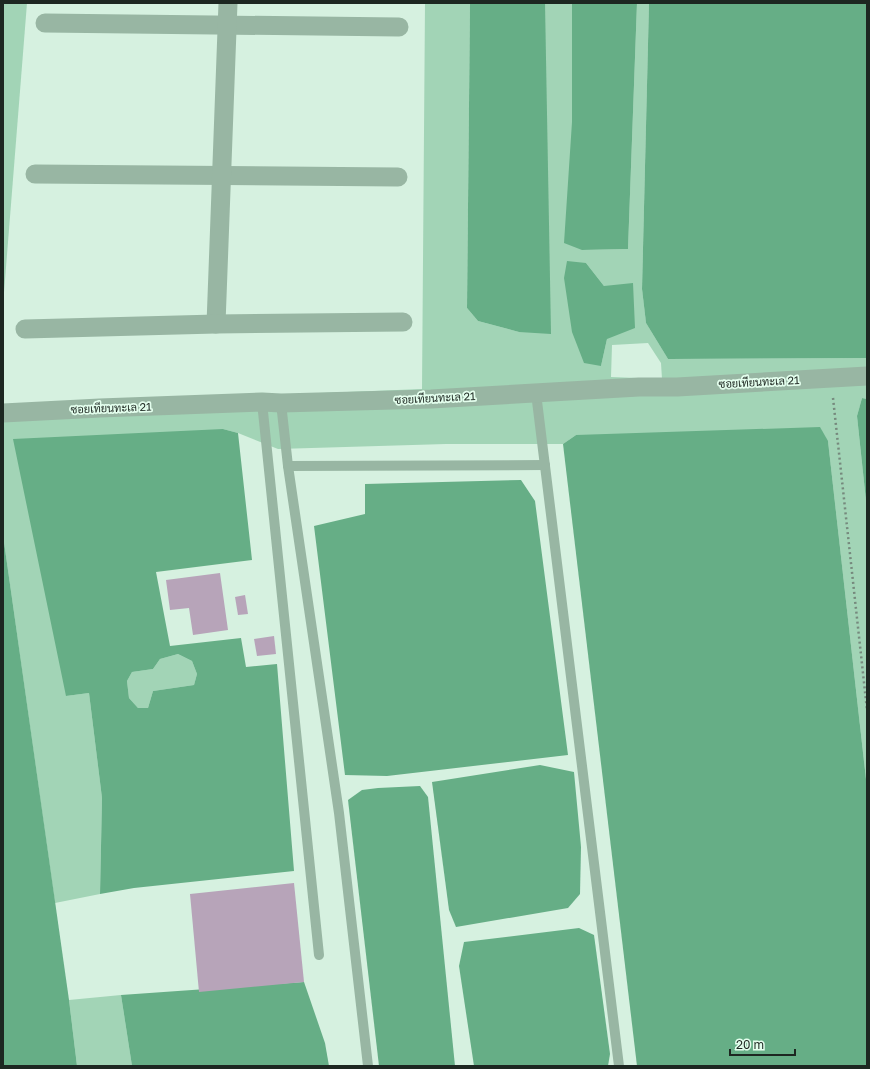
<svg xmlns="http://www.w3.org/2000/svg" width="870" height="1069" viewBox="0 0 870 1069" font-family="'Golos Text',Sarabun,sans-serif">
	<rect width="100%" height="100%" fill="#d6f1e0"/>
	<!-- green -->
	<g fill="#a2d4b6" fill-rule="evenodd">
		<path d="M3,3H27L3,305Z"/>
		<path d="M425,3H470L467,308L478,321L519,332L545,63V3H572V122L582,250L628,249L637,3H649L642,289L646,323L668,359L867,358V399L862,398L857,416L867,510V788L828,441L576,435L563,444H446L278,449L238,433L223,429L66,696L89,693L102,798L100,894L55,903L3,535V406L422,389ZM586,263L604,286L607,339L601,366ZM648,343L661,363L662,379L611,377L612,345Z"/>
		<path d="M178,654L192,661L197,674L194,685L153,691L148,708H138L129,698L127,681L132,672L153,669L160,659Z"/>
		<path d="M121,995L132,1066H77L69,1000Z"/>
	</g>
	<!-- water -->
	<g fill="#66ae86" fill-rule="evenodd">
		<path d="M470,3H545L551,334L519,332L478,321L467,308Z"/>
		<path d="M572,3H637L628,249L582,250L564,243L572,122Z"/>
		<path d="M649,3H867V358L668,359L646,323L642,289Z"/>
		<path d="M567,261L586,263L604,286L633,283L635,328L607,339L601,366L584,363L572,332L564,278Z"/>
		<path d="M862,398L867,399V510L857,416Z"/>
		<path d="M820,427L828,441L867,788V1066H637L563,444L576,435Z"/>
		<path d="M223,429L238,433L252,560L156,572L170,646L241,638L246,667L277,664L294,871L134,888L100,894L102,798L89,693L66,696L13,439ZM178,654L192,661L197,674L194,685L153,691L148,708H138L129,698L127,681L132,672L153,669L160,659Z"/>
		<path d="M521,480L535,501L568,755L387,776L345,775L314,526L365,514V484Z"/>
		<path d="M3,535L69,1000L77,1066H3Z"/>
		<path d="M540,765L574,772L581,847L580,894L568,908L456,927L449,910L432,782Z"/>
		<path d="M420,786L428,797L455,1066H379L348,800L362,790L378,788Z"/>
		<path d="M579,928L594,935L610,1054L608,1066H474L459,966L464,942Z"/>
		<path d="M304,982L325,1043L329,1066H132L121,995Z"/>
	</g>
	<!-- building -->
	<g fill="#b7a4b9">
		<path d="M220,573L228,630L193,635L189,608L170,610L166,580Z"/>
		<path d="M245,595L248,614L238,615L235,597Z"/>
		<path d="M274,636L276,654L257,656L254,639Z"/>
		<path d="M294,883L304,982L199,992L190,894Z"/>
	</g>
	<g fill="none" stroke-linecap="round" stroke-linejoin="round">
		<!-- path -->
		<path stroke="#76897d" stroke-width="2.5" stroke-dasharray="2 3" stroke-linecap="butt" d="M833,398L867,710"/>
		<!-- service -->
		<g stroke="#98b6a3" stroke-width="10">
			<path d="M536,393L619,1066"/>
			<path d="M262,402L319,955"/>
			<path d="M281,403L288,466L339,813L368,1066"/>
			<path d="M288,466L545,465"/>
		</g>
		<!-- minor -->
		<g stroke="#98b6a3" stroke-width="19">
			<path d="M45,23L399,27"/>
			<path d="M35,174L398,177"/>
			<path d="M216,324L228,3"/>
			<path d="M25,329L216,324L403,322"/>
			<path d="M3,413L100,408L262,402L281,403L431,399L639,387H677L867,376"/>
		</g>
	</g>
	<g text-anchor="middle" stroke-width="3.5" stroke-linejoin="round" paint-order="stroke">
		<!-- street labels -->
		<g font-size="11" fill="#1d2721" stroke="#e3feed">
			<text transform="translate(759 382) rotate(-3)" y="4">ซอยเทียนทะเล 21</text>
			<text transform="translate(435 398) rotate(-3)" y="4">ซอยเทียนทะเล 21</text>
			<text transform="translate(111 408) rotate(-2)" y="4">ซอยเทียนทะเล 21</text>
		</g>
	</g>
	<!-- border -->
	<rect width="870" height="1069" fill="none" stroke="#1d2721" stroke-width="8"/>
	<!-- scale -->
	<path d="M730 1049v6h65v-6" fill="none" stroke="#1d2721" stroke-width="2"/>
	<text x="736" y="1049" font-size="12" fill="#1d2721" stroke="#e3feed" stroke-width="3" paint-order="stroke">20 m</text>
</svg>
